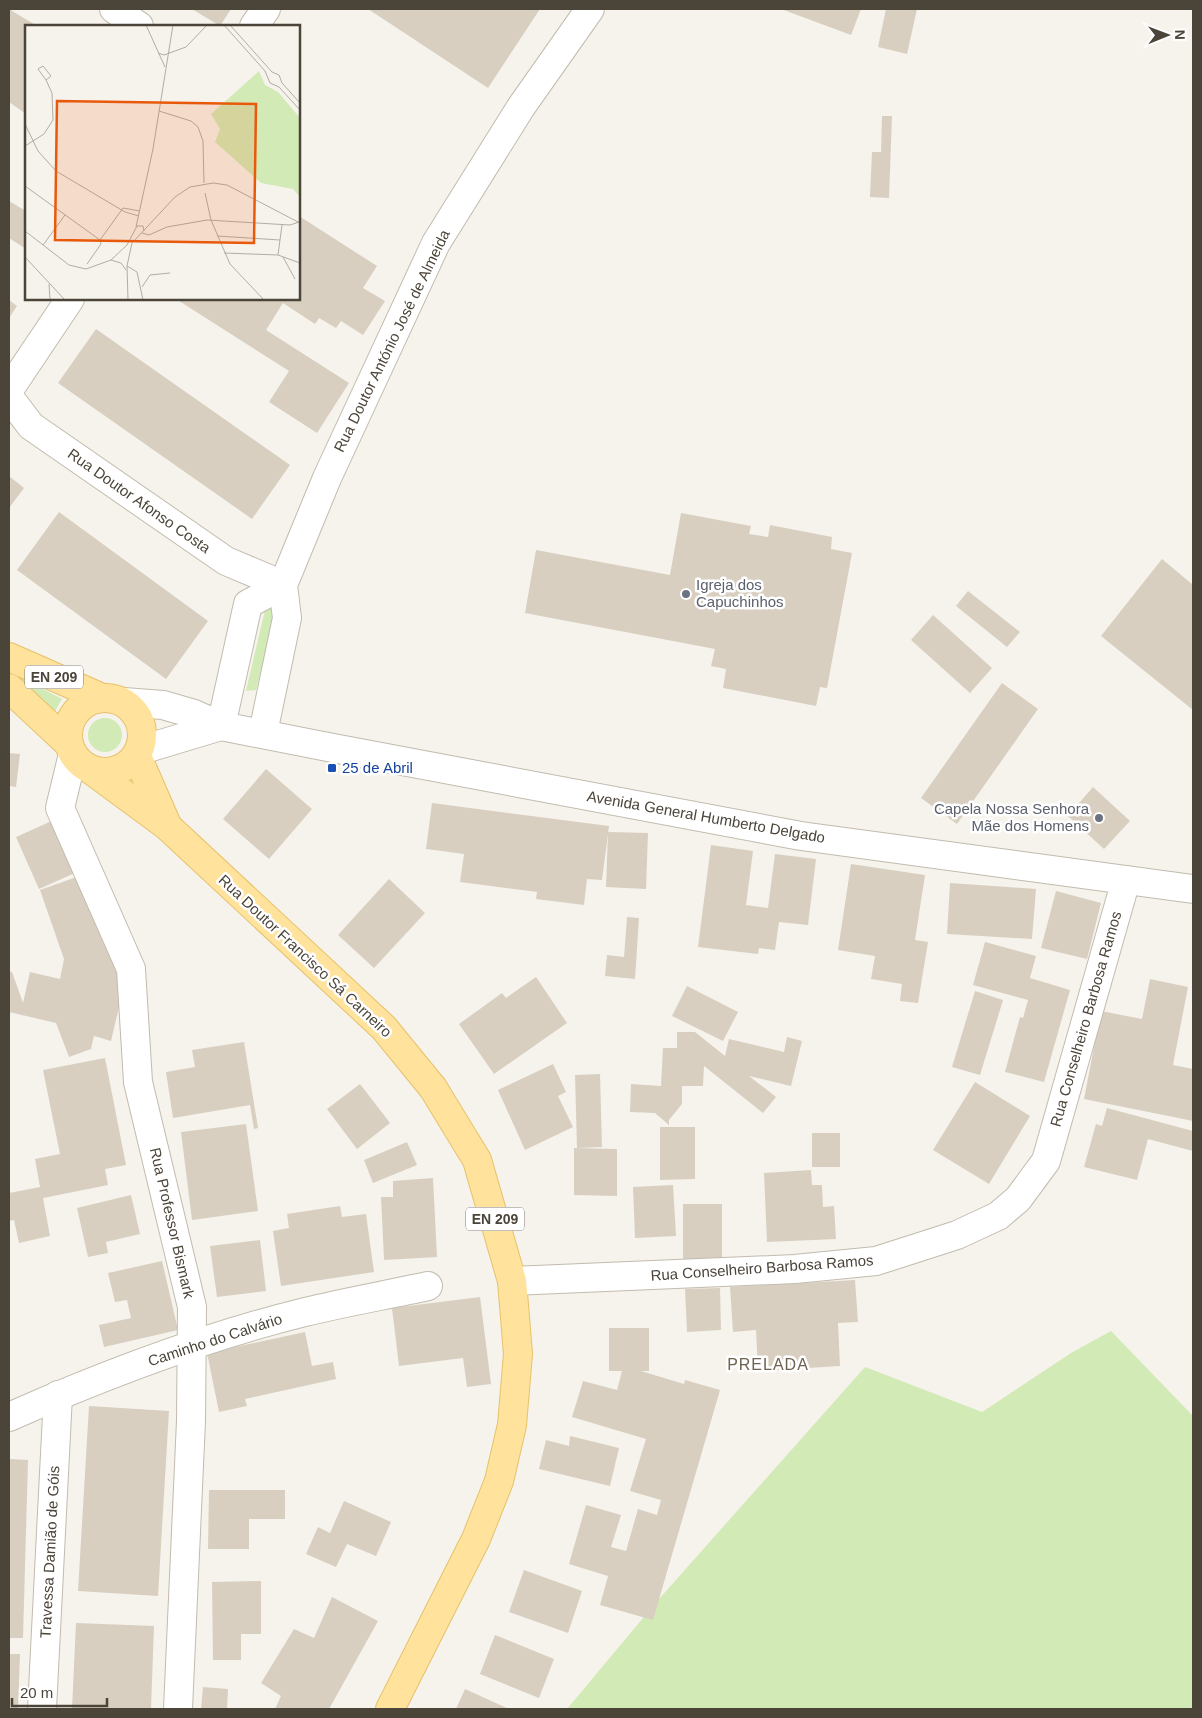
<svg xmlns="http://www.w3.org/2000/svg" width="1202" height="1718" viewBox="0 0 1202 1718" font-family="Helvetica,sans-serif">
	<rect width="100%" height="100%" fill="#f6f3ec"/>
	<!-- green -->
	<g fill="#d2eab5">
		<path d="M273,607L274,619L256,690L246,691L265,610Z"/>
		<path d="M9,671L62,699L54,713L9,674Z"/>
		<circle cx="105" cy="735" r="17"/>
		<path d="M1111,1331L1193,1416V1709H567L659,1599L865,1367L982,1412L1071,1353Z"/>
	</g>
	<!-- building -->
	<g fill="#d8cfc1">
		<path d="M9,9L37,26H26V114L9,102Z"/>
		<path d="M192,9H231L220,26Z"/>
		<path d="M368,9H540L488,88Z"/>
		<path d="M781,9H861L851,35Z"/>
		<path d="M886,9H917L907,54L878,47Z"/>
		<path d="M882,116H892L889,198L870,197L872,152H881Z"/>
		<path d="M9,201L26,211V249L9,238Z"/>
		<path d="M299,216L377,266L363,288L385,301L363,335L341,321L336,328L319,318L315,324L283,303L266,330L349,383L317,433L269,402L289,371L176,299H299Z"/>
		<path d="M9,300L17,306L9,318Z"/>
		<path d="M96,329L290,465L252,519L58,383Z"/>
		<path d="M9,476L24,488L9,508Z"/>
		<path d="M59,512L208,621L166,679L17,570Z"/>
		<path d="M681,513L751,526L749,534L768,537L770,525L832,537L831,549L852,553L827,688L820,687L816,706L723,688L726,669L711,666L715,649L525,613L536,550L670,575Z"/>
		<path d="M1162,559L1193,585V710L1101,636Z"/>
		<path d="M968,591L1020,632L1007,647L956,606Z"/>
		<path d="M933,615L992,668L970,693L911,640Z"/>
		<path d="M1002,683L1038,709L957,824L921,798Z"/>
		<path d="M9,753L20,754L16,787L9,786Z"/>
		<path d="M266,769L312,809L269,859L223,819Z"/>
		<path d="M1093,787L1130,821L1104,849L1068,816Z"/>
		<path d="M432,803L609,826L602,880L587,879L584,905L536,899L537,892L460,882L464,854L426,849Z"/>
		<path d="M54,820L77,872L39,889L16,837Z"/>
		<path d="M608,832L648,833L646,889L606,887Z"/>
		<path d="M711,845L753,851L746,905L768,908L775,854L816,859L808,925L779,922L775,950L759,948L758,954L698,947Z"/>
		<path d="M851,864L925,875L915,940L928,942L918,1003L900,1001L902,984L871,979L875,956L838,950Z"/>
		<path d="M85,874L124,986L111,1041L94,1036L91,1049L69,1057L56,1023L9,1012V971L12,972L23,1003L30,972L60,979L64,959L40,890Z"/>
		<path d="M389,879L425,913L374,968L338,935Z"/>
		<path d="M950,883L1036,889L1032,939L947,934Z"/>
		<path d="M1056,891L1101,903L1087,959L1041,948Z"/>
		<path d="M627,917L639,918L635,979L605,976L607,955L624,957Z"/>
		<path d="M985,942L1036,956L1030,978L1070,990L1044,1082L1005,1072L1020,1017L1023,1018L1028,1000L973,985Z"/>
		<path d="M536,977L567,1023L494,1074L459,1024L502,993L506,998Z"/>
		<path d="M1150,979L1188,987L1173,1065L1193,1069V1121L1084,1099L1101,1011L1142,1019Z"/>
		<path d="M687,986L738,1012L723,1041L672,1016Z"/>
		<path d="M975,991L1003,1000L980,1075L952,1067Z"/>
		<path d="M677,1032H695L725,1056L729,1039L784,1052L787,1037L802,1041L791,1086L749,1076L776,1097L763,1113L704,1066L703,1086H682V1104L669,1120V1125L655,1113L630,1112L631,1084L661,1086L663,1048H677Z"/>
		<path d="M244,1042L258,1128L254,1129L250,1105L173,1118L166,1072L195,1067L192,1050Z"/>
		<path d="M105,1058L126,1165L105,1169L108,1185L43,1198L50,1236L19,1243L14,1220L9,1221V1193L40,1187L35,1159L60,1154L43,1070Z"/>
		<path d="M553,1064L566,1092L558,1096L573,1127L525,1150L498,1090Z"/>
		<path d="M600,1074L602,1147L577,1148L575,1075Z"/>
		<path d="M975,1082L1030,1116L989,1184L933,1150Z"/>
		<path d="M360,1084L390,1123L357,1149L327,1109Z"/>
		<path d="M1107,1108L1193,1131V1151L1148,1139L1137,1180L1084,1167L1096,1124L1102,1126Z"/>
		<path d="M246,1124L258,1211L192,1220L181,1132Z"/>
		<path d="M660,1127H695V1179L660,1180Z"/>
		<rect x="812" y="1133" width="28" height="34"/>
		<path d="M407,1142L417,1165L373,1183L364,1160Z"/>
		<path d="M574,1148L617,1149V1196L574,1195Z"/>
		<path d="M811,1170L812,1185H822L823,1207L834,1206L836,1239L767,1242L764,1173Z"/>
		<path d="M433,1178L437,1257L384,1260L381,1197H393V1181Z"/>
		<path d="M673,1185L676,1236L635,1238L633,1187Z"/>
		<path d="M131,1195L140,1234L106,1242L108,1253L88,1257L77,1208Z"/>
		<rect x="683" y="1204" width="39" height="55"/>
		<path d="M340,1206L342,1217L366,1214L374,1272L281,1286L273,1231L289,1228L287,1214Z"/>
		<path d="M260,1240L266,1291L217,1297L210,1246Z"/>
		<path d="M162,1261L178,1330L104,1347L99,1325L131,1318L127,1300L115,1302L108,1273Z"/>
		<path d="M855,1280L858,1322L838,1323L840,1366L758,1371L756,1330L733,1332L730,1287Z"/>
		<path d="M720,1288L721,1330L687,1332L685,1289Z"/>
		<path d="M480,1297L491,1384L467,1387L463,1358L399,1366L392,1308Z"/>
		<path d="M609,1328H649V1371H641L684,1384L685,1380L720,1390L653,1620L600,1605L608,1576L569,1564L586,1505L621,1515L611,1547L626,1551L638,1509L657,1515L661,1500L630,1491L646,1439L572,1417L583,1381L617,1390L622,1371H609Z"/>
		<path d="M305,1332L312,1366L333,1362L336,1379L245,1399L247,1406L219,1412L207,1353Z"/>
		<path d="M89,1406L169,1411L158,1596L78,1591Z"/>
		<path d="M570,1436L619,1448L610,1486L539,1469L546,1440L569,1446Z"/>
		<path d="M9,1459L28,1460L23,1638H9Z"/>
		<path d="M209,1490H285V1519H249V1549H208Z"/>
		<path d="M344,1501L391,1522L376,1556L347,1544L336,1567L306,1554L318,1527L330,1533Z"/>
		<path d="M524,1570L582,1591L568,1633L509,1612Z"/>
		<path d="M261,1581V1634H241V1660H213L212,1582Z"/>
		<path d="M332,1597L378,1621L329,1709H275L281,1696L261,1683L294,1629L314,1638Z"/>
		<path d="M76,1623L154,1626L151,1709H72Z"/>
		<path d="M495,1635L554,1659L539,1698L480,1674Z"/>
		<path d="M9,1654H20L18,1709H9Z"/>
		<path d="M203,1687L228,1689L227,1709H201Z"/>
		<path d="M465,1689L509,1709H456Z"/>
	</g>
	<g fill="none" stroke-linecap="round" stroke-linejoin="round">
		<defs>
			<g id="minor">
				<path d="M114,9L139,26"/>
				<path d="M254,26L266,9"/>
				<path d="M9,390L70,299"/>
				<path d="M9,397L31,426L226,561L283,585"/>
				<path d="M124,702L163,705L194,714L221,726L333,748L801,836L1193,889"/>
				<path d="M221,726L248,604L283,585"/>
				<path d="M263,733L287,618L283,585L327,478L436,243L521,107L590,9"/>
				<path d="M141,750L221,726"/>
				<path d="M73,754L60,808L131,969L138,1082L192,1307L191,1421L178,1709"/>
				<path d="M512,1281L795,1269L876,1261L957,1235L998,1216L1018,1199L1046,1161L1126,880"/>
				<path d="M9,1417C104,1375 204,1337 305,1312C346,1302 387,1295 428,1286"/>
				<path d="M42,1709L58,1395"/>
			</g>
			<g id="major">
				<path d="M9,657L100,697"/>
				<path d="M9,688L68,743"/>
				<circle cx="105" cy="735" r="37"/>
				<path d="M137,756L167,825"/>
				<path d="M91,770L167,826L384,1028L433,1088L477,1160L512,1281L518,1354L512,1425L499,1481L476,1539L390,1709"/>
			</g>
		</defs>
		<!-- minor casing -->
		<use href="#minor" stroke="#c2bbae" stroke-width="30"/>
		<!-- major casing -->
		<use href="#major" stroke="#e6c16a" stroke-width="30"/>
		<!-- minor -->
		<use href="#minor" stroke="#fff" stroke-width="28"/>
		<!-- major -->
		<use href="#major" stroke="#ffe39c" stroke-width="28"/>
	</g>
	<!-- markers -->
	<g fill="#6b7280" stroke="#fff" stroke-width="2">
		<circle cx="686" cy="594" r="5"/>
		<circle cx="1099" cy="818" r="5"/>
	</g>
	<rect fill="#1a4fb4" stroke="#fff" stroke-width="2" x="327" y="763" width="10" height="10" rx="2.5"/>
	<g text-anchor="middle" stroke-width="5" stroke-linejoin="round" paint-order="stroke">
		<!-- shield labels -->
		<g fill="#fff" stroke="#817c74" stroke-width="1">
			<rect x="25" y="665.5" width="58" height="23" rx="4"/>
			<rect x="466" y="1207.5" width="58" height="23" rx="4"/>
		</g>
		<g font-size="14" font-weight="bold" fill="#4b4439">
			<text x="54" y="682">EN 209</text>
			<text x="495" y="1224">EN 209</text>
		</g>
		<!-- street labels -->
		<g font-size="15" fill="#4b4439" stroke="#fff">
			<text transform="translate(392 341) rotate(-64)" y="5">Rua Doutor António José de Almeida</text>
			<text transform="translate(139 501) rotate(35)" y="5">Rua Doutor Afonso Costa</text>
			<text transform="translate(706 817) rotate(10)" y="5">Avenida General Humberto Delgado</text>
			<text transform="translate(305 956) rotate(43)" y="5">Rua Doutor Francisco Sá Carneiro</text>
			<text transform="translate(1086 1019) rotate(-74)" y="5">Rua Conselheiro Barbosa Ramos</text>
			<text transform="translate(172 1223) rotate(77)" y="5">Rua Professor Bismark</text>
			<text transform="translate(762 1268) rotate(-4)" y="5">Rua Conselheiro Barbosa Ramos</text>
			<text transform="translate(215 1340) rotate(-18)" y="5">Caminho do Calvário</text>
			<text transform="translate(50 1552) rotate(-87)" y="5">Travessa Damião de Góis</text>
		</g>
		<!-- worship labels -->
		<g font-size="15" fill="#5b616d" stroke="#fff" text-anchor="start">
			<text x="696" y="590">Igreja dos<tspan x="696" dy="17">Capuchinhos</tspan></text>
			<text x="1089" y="814" text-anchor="end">Capela Nossa Senhora<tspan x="1089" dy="17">Mãe dos Homens</tspan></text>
		</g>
		<!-- transit labels -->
		<g font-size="15" fill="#164399" stroke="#fff" text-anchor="start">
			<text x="342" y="773">25 de Abril</text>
		</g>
		<!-- neighbourhood labels -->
		<g font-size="16" letter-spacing="1" fill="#6e6250" stroke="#fff">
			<text x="768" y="1370">PRELADA</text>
		</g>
	</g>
	<!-- overview -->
	<g transform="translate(25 25)">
		<rect width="275" height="275" fill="#f6f3ec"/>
		<path d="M234,46L240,60L253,67L275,93V172L268,164L236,158L190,117L195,104L186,89Z" fill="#d2eab5"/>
		<path fill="none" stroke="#b2ada4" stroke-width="1" d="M121,0L140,42M199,0L240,46L245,58L254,62L275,85M205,0L247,47L254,50L257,58L275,78M133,28L139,30L161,22L182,0M134,86L166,96L173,102L178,116L179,158M0,99L13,126L31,146L100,187L114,191M0,121L19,109L28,95L27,68L21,55L26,51L18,41L13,44L21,55M0,161L75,215L98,183M180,168L186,195L205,239L239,275M98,183L115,186M111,202L128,124L148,0M0,206L44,240L61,244L86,235L102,220L112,201H118L119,206M117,208L124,210L142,202L182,195L265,200L274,197M192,211L255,215M18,220L40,190M199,228L253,230L275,238M253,230L257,200M0,232L40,275M258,232L270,254M86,235L96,238L101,245M62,239L76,219L75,215M102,241L112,247L118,275M24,259L25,275M117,262L125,250L145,248M103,275L102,241L107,218L150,172L165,162L188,158L202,160L275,198"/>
		<path fill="#e8590c" fill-opacity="0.15" stroke="#e8590c" stroke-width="2.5" d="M32,76L231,79L229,218L30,215Z"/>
		<rect width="275" height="275" fill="none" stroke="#4b4439" stroke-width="2.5"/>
	</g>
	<!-- border -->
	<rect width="1202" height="1718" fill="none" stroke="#4b4439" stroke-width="20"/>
	<!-- north arrow -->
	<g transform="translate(1167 35) rotate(89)" stroke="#ffffff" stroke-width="4" paint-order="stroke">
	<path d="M0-4L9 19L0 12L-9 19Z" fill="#4b4439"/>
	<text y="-8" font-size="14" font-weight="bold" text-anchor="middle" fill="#4b4439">N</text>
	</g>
	<!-- scale -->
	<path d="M12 1698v8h95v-8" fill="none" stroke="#4b4439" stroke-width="2.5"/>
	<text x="20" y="1698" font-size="15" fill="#4b4439" stroke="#ffffff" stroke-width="4" paint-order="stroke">20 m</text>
</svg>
